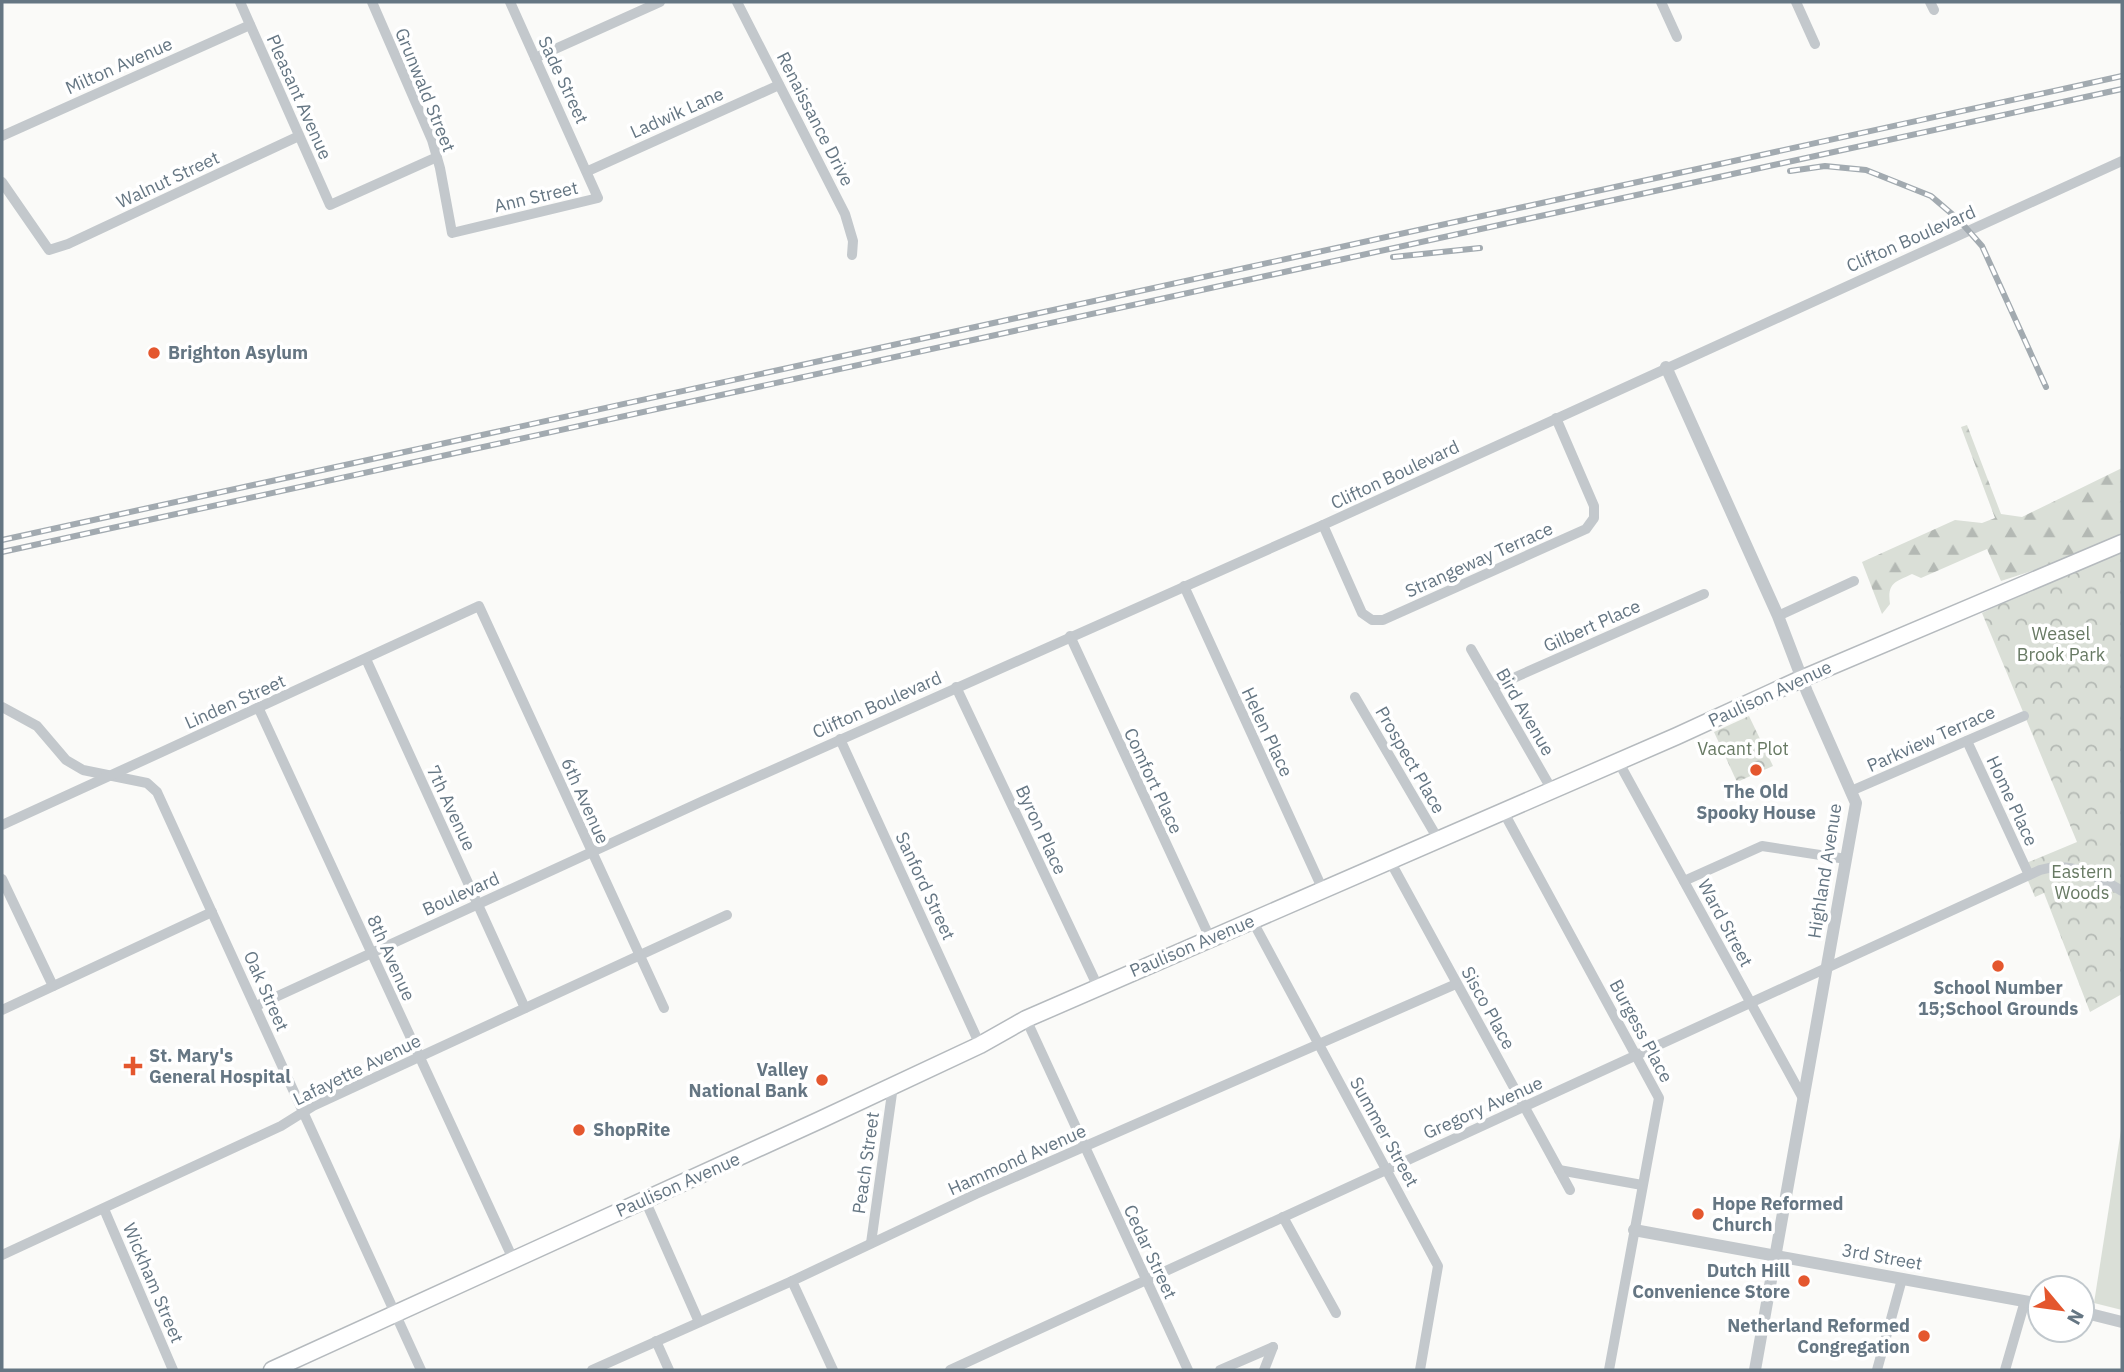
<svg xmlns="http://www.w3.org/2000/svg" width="2124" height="1372" viewBox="0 0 2124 1372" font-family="'IBM Plex Sans',sans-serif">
	<defs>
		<pattern id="forest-firs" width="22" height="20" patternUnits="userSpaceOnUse" patternTransform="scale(1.75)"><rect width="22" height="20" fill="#dadfd7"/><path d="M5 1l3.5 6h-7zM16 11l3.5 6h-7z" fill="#b4b9b4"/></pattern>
		<pattern id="park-crowns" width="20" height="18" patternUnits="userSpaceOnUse" patternTransform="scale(1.75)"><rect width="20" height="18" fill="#dadfd7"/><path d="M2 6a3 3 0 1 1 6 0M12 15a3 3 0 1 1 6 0" fill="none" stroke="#b4b9b4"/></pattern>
	</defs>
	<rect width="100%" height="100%" fill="#fafaf8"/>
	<!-- forest -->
	<path fill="url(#forest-firs)" d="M1967,425L2001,514L2022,517L2122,468V542L2001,581L1987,549L1921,578L1912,574C1895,582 1887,583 1890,604L1882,614L1862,562L1955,520L1982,523L1995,518L1961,427Z"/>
	<!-- park -->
	<g fill="url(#park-crowns)">
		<path d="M2122,544V994L2090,1012L2044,893L2035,897L2026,876L2024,864L2077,842L1982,613Z"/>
		<path d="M1749,716L1773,766L1737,782L1714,732Z"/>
	</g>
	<!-- pitch -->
	<path fill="#dadfd7" d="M2122,1124V1310L2094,1303Z"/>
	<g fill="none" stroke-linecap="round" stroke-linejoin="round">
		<defs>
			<path id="primary" d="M272,1370L820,1120L980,1045L1026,1019L1677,736L1801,679L2122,543"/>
		</defs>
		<!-- primary casing -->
		<use href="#primary" stroke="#b5babe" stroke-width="19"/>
		<!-- minor -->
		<g stroke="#c3c8cc" stroke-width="10">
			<path d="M240,2L330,205L437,157"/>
			<path d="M372,2L432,140L440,168L452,233L598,198L510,2"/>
			<path d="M737,2L845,214L853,241L852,255"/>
			<path d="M1661,2L1677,37"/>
			<path d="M1796,2L1815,44"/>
			<path d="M1930,2L1934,10"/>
			<path d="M535,58L660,2"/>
			<path d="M2,136L250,25"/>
			<path d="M588,171L779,85"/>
			<path d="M2,182L49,250L68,244L299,136"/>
			<path d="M1323,525L1362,613L1372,620H1383L1586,529L1594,518V506L1556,418"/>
			<path d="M1184,586L1323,890"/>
			<path d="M1778,616L1854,581"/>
			<path d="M1070,636L1210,938"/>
			<path d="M1471,649L1552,790"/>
			<path d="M366,659L525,1008"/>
			<path d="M956,687L1098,987"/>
			<path d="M1493,687L1704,594"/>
			<path d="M1355,697L1438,839"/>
			<path d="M2,707L37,726L66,760L83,770L147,783L157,792L421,1370"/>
			<path d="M258,707L513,1259"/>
			<path d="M840,739L980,1045"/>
			<path d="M1967,741L2029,875"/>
			<path d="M1618,761L1804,1100"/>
			<path d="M1851,791L2024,716"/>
			<path d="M1503,811L1659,1098L1609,1370"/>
			<path d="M2,825C161,752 321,680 479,606L664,1008"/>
			<path d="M1390,861L1570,1190"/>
			<path d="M2,879L53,986"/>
			<path d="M1684,881L1762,846L1846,859"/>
			<path d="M1252,920L1438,1266L1420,1370"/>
			<path d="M256,1006L703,801L1323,525L2122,161"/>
			<path d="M2,1010L212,912"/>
			<path d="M1026,1019L1188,1370"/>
			<path d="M1559,1170L1642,1185"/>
			<path d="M645,1200L699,1322"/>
			<path d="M104,1209L173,1370"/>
			<path d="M1283,1217L1336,1313"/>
			<path d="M871,1243L893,1086"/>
			<path d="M2,1255L281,1126L313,1106L727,915"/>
			<path d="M792,1281L833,1370"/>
			<path d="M656,1341L669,1370"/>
			<path d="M592,1370L792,1281L976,1194L1456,984"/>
			<path d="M950,1370L2040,870C2071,861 2097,876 2122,891"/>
			<path d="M1220,1370L1273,1347"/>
			<path d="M1264,1370L1273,1347"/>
			<path d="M1877,1370L1902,1279"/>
			<path d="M2005,1370L2025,1301"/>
		</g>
		<!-- tertiary -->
		<g stroke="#c3c8cc" stroke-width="12">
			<path d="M1666,367L1778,616L1807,692L1856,803L1755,1370"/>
			<path d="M1634,1230L2040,1304"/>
			<path d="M2082,1312L2122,1322"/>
		</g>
		<!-- primary -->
		<use href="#primary" stroke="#fff" stroke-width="16"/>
		<defs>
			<g id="rail">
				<path d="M1790,171L1825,166L1866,170L1931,196L1959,220L1982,246L2046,387"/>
				<path d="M1393,257L1480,248"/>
				<path d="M2,540L2122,76"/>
				<path d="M2,552L2122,89"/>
			</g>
		</defs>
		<!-- rail casing -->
		<use href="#rail" stroke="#a2aab0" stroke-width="6"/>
		<!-- rail -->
		<use href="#rail" stroke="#fff" stroke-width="3.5" stroke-dasharray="10" stroke-linecap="butt"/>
	</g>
	<!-- markers -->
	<g fill="#e4572e" stroke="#fff" stroke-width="2.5">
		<circle cx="154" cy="353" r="7"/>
		<circle cx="1756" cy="770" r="7"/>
		<circle cx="1998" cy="966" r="7"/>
		<path d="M129.5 1055.5h7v7h7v7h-7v7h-7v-7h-7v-7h7z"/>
		<circle cx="822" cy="1080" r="7"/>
		<circle cx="579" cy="1130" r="7"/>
		<circle cx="1698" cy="1214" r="7"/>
		<circle cx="1804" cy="1281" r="7"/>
		<circle cx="1924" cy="1336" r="7"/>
	</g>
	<g text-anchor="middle" stroke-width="7" stroke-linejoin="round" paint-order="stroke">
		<!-- street labels -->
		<g font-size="18" fill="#657683" stroke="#fff">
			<text transform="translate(119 66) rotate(-24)" y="6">Milton Avenue</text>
			<text transform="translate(563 80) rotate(65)" y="6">Sade Street</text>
			<text transform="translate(425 90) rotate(68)" y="6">Grunwald Street</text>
			<text transform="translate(299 97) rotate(66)" y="6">Pleasant Avenue</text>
			<text transform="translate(677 113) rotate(-24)" y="6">Ladwik Lane</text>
			<text transform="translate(815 119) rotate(63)" y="6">Renaissance Drive</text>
			<text transform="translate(168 180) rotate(-25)" y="6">Walnut Street</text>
			<text transform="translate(536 197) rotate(-13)" y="6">Ann Street</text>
			<text transform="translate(1911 239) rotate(-24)" y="6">Clifton Boulevard</text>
			<text transform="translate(1395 475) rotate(-25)" y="6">Clifton Boulevard</text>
			<text transform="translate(1479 560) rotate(-24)" y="6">Strangeway Terrace</text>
			<text transform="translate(1592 626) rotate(-24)" y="6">Gilbert Place</text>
			<text transform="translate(1770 694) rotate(-25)" y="6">Paulison Avenue</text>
			<text transform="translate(235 702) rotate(-24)" y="6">Linden Street</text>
			<text transform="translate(877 705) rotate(-24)" y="6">Clifton Boulevard</text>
			<text transform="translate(1525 712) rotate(60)" y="6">Bird Avenue</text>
			<text transform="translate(1267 732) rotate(65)" y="6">Helen Place</text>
			<text transform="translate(1931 739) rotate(-24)" y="6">Parkview Terrace</text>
			<text transform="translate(1410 760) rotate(60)" y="6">Prospect Place</text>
			<text transform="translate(1153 781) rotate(65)" y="6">Comfort Place</text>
			<text transform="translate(585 801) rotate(66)" y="6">6th Avenue</text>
			<text transform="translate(2012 801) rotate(65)" y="6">Home Place</text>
			<text transform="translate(451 808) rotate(65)" y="6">7th Avenue</text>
			<text transform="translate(1041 830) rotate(65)" y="6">Byron Place</text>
			<text transform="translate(1825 871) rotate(-81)" y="6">Highland Avenue</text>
			<text transform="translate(925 886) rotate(65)" y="6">Sanford Street</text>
			<text transform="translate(461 894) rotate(-24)" y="6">Boulevard</text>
			<text transform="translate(1725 923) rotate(62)" y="6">Ward Street</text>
			<text transform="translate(1192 946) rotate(-23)" y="6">Paulison Avenue</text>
			<text transform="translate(391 958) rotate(66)" y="6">8th Avenue</text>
			<text transform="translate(266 991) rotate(66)" y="6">Oak Street</text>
			<text transform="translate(1488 1008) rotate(61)" y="6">Sisco Place</text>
			<text transform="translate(1641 1031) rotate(62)" y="6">Burgess Place</text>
			<text transform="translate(357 1070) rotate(-26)" y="6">Lafayette Avenue</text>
			<text transform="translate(1483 1108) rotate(-24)" y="6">Gregory Avenue</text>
			<text transform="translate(1384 1132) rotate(61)" y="6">Summer Street</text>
			<text transform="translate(1017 1160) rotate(-24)" y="6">Hammond Avenue</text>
			<text transform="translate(866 1163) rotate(-82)" y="6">Peach Street</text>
			<text transform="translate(678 1185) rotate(-24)" y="6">Paulison Avenue</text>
			<text transform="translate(1150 1252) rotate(65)" y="6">Cedar Street</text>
			<text transform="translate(1882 1257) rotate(10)" y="6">3rd Street</text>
			<text transform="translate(153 1283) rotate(67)" y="6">Wickham Street</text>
		</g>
		<!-- poi labels -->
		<g font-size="18" font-weight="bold" fill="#657683" stroke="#fff" text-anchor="start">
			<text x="168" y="359">Brighton Asylum</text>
			<text x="1756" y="798" text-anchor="middle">The Old<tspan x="1756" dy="21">Spooky House</tspan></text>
			<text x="1998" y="994" text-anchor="middle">School Number<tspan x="1998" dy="21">15;School Grounds</tspan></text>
			<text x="149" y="1062">St. Mary's<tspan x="149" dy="21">General Hospital</tspan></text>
			<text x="808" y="1076" text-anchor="end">Valley<tspan x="808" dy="21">National Bank</tspan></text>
			<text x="593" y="1136">ShopRite</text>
			<text x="1712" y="1210">Hope Reformed<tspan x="1712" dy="21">Church</tspan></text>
			<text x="1790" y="1277" text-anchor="end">Dutch Hill<tspan x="1790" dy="21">Convenience Store</tspan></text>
			<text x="1910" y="1332" text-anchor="end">Netherland Reformed<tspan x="1910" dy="21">Congregation</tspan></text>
		</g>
		<!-- park labels -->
		<g font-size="18" fill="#687a64" stroke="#fff">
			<text x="2061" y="640">Weasel<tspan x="2061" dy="21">Brook Park</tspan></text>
			<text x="1743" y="755">Vacant Plot</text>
			<text x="2082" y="878">Eastern<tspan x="2082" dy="21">Woods</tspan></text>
		</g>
	</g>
	<!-- border -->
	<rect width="2124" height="1372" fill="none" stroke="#657683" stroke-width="7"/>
	<!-- north arrow -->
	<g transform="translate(2061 1309) rotate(119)"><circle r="33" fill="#ffffff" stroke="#c1c8cd" stroke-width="2"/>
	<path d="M0-5L12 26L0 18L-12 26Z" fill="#e4572e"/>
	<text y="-10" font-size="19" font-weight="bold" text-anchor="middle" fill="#657683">N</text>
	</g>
</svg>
